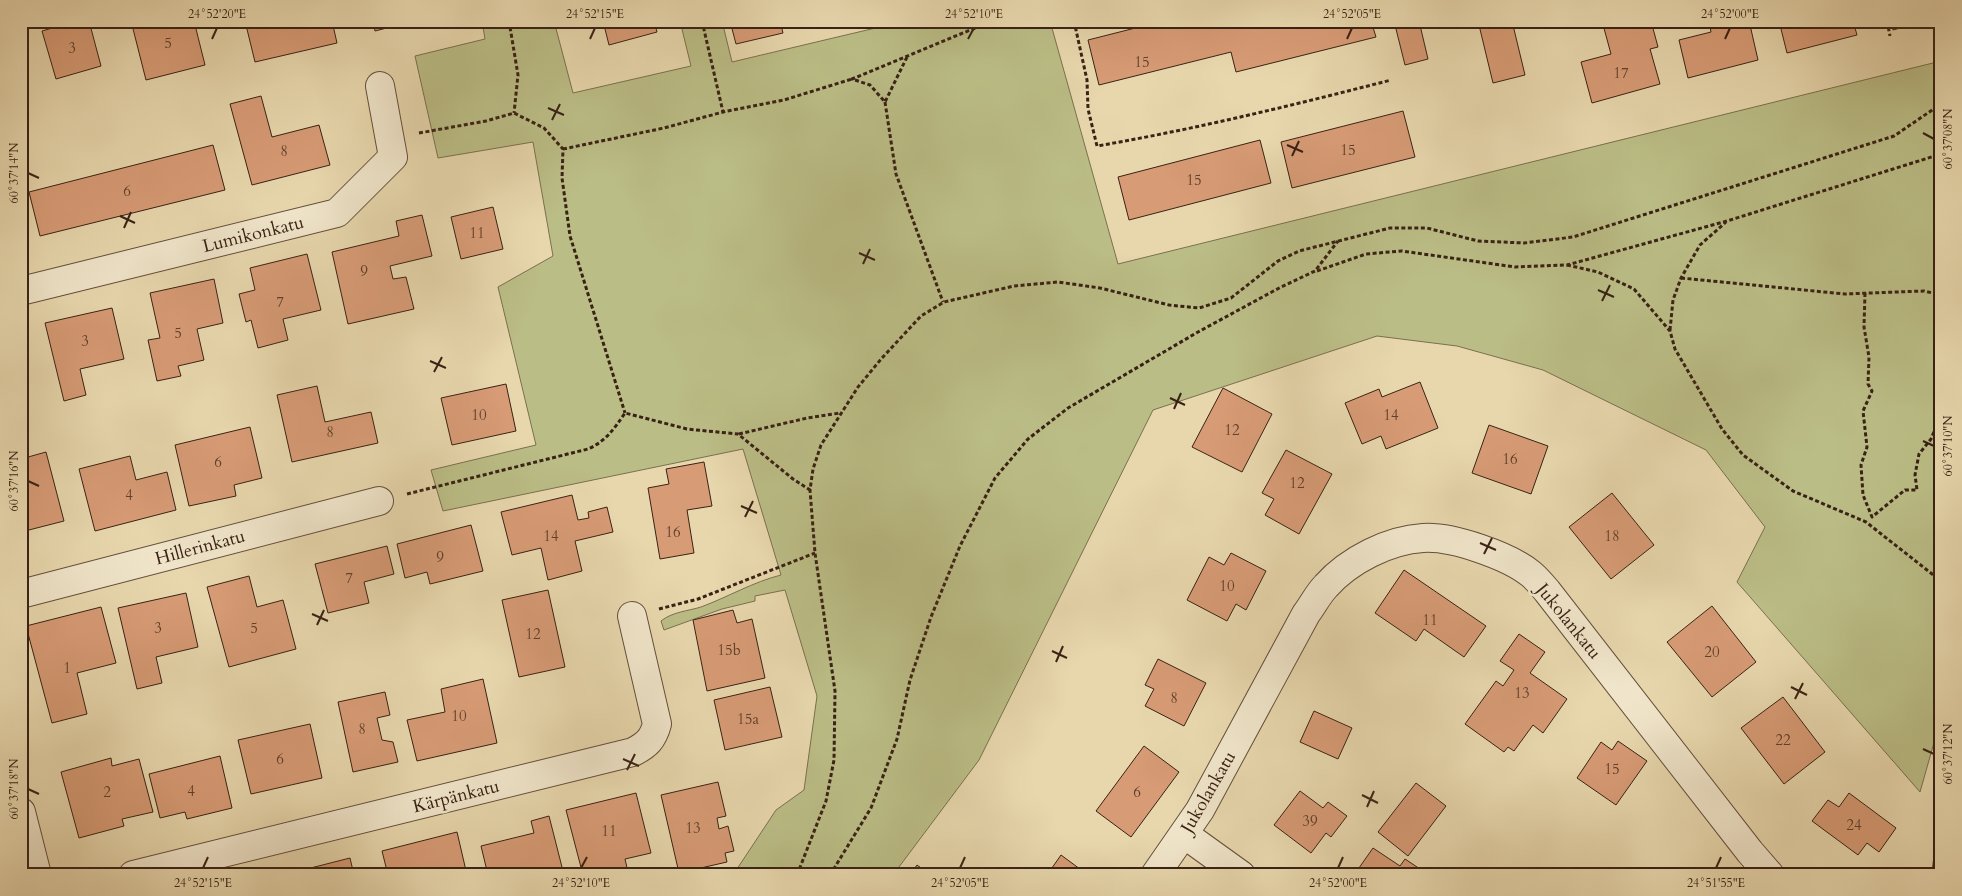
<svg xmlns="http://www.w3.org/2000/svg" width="1962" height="896" viewBox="0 0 1962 896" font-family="Cardo,serif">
	<rect width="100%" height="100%" fill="#e8d7ad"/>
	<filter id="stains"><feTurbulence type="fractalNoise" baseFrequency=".004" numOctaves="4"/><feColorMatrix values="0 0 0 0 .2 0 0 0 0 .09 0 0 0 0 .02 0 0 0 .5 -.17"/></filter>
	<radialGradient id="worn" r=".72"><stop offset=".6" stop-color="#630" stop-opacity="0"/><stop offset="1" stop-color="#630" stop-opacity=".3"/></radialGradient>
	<!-- green -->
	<path fill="#bbbd86" stroke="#7a704e" d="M482,21H554L573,93L691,66L680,21H722L732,62L905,21H1050L1118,264L1941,61V742L1935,739L1920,792L1737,582L1765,527L1706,450L1543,370L1457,346L1377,336L1153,410L979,760L893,875H733L776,810L804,790L817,696L785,590L755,596V601L722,609L664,630L661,621C672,612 688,611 701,607C728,597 753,582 781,575L743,449L443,511L431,470L536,445L498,287L553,256L533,142L438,158L415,56L485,39Z"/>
	<!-- building -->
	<g fill="#d79b75" stroke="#392215">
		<path d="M76,21H89L101,66L56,79L42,31Z"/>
		<path d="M131,21H194L205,65L146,80Z"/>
		<path d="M245,21H332L337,43L255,62Z"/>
		<path d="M373,21H414L375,31Z"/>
		<path d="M603,21H654L657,32L609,45Z"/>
		<path d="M730,21H780L783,33L736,44Z"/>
		<path d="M1163,21H1228V24L1241,21H1371L1376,37L1236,72L1231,52L1099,85L1088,40Z"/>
		<path d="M1394,21H1419L1428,59L1405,65Z"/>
		<path d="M1478,21H1512L1525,75L1493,83Z"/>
		<path d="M1602,21H1651L1658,47L1650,49L1660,84L1592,103L1581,62L1611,54Z"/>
		<path d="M1709,21H1755V24L1750,25L1758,60L1688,78L1679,40L1711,32Z"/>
		<path d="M1779,21H1853L1857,35L1787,53Z"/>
		<path d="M1891,21H1926L1893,30Z"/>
		<path d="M261,96L272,137L319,125L330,165L252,185L230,104Z"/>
		<path d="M1403,111L1415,157L1292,188L1281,142Z"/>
		<path d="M1260,140L1271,183L1129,220L1118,177Z"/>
		<path d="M213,145L225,190L40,236L29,192Z"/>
		<path d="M493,207L503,249L461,259L451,217Z"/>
		<path d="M422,215L432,256L390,266L393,279L406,277L414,309L348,324L332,252L399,236L396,221Z"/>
		<path d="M307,254L321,310L283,319L288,340L258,348L251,320L246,322L239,294L255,290L250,268Z"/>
		<path d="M214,279L223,323L197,329L204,360L178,366L181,376L157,381L148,340L160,338L150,293Z"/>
		<path d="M112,308L124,359L80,369L86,395L64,401L45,323Z"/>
		<path d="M1420,382L1438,428L1386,449L1381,436L1362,444L1345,403L1379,389L1382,397Z"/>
		<path d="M506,384L516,431L452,445L441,398Z"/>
		<path d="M317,386L325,422L371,412L378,443L292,462L277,395Z"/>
		<path d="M1223,388L1272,414L1242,472L1192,447Z"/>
		<path d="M1489,425L1548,446L1531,494L1472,473Z"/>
		<path d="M250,427L262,478L234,485L236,496L189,506L175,445Z"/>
		<path d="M1286,450L1332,474L1299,534L1265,515L1274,499L1262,493Z"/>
		<path d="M46,452L64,521L21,532V459Z"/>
		<path d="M130,456L136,480L167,472L176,510L95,531L79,469Z"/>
		<path d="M704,462L712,506L687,510L694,553L660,559L648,488L669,484L666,469Z"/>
		<path d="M1612,493L1654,545L1611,579L1569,527Z"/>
		<path d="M572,495L578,520L589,518L588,512L607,507L613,532L575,541L582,571L548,580L541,548L512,555L501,512Z"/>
		<path d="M471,525L483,571L430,584L427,572L405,578L397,544Z"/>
		<path d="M387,546L394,574L364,582L369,603L328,613L315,564Z"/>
		<path d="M1231,553L1266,571L1246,610L1236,604L1227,621L1187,600L1209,557L1224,565Z"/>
		<path d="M1404,570L1486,626L1464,657L1424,629L1416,641L1375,613Z"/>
		<path d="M249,576L257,607L283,600L296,649L229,667L207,587Z"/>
		<path d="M548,590L565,667L519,677L502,600Z"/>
		<path d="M186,593L198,647L156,657L162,683L137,689L118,608Z"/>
		<path d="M1712,606L1756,662L1712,697L1667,642Z"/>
		<path d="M101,607L116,663L77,673L87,714L52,723L26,626Z"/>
		<path d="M733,610L737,623L752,619L765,678L707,691L693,620Z"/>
		<path d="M1519,634L1545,652L1530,673L1567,699L1543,733L1533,725L1514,751L1508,747L1504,752L1465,724L1496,681L1503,686L1514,670L1500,661Z"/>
		<path d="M1158,659L1206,683L1184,726L1145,706L1154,689L1145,685Z"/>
		<path d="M483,679L497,743L417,761L407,720L445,712L441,689Z"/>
		<path d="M770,687L782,737L725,750L714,700Z"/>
		<path d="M385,692L390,715L377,718L382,740L393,742L398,762L353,772L338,702Z"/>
		<path d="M1783,697L1825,752L1784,784L1741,728Z"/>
		<path d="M1314,711L1352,728L1338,759L1300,742Z"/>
		<path d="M310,724L322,778L251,794L238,740Z"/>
		<path d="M1618,741L1647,761L1616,805L1577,778L1601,742L1612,750Z"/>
		<path d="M1144,746L1179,772L1131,837L1096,811Z"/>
		<path d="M220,756L232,808L187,819L185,812L160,818L149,774Z"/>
		<path d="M111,758L112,766L139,759L153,812L122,819L124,826L79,838L61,772Z"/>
		<path d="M718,782L726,816L717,818L719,829L728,826L734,851L725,853L727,862L679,873L661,795Z"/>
		<path d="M1416,783L1446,806L1408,856L1378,832Z"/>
		<path d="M1300,791L1323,808L1328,802L1347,816L1331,837L1326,833L1311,853L1274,825Z"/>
		<path d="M636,793L651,853L625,859L628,872L618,875H583L566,810Z"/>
		<path d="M1849,793L1896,828L1879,852L1867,843L1858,855L1812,821L1828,800L1839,807Z"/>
		<path d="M549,816L564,875H488L481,846L534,833L531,821Z"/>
		<path d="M457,832L467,875H388L382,851Z"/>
		<path d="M1936,834L1941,835V875H1932Z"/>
		<path d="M1373,848L1400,866L1405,859L1426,873L1354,875Z"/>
		<path d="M1061,855L1088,875H1047Z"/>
		<path d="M350,858L354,875H283Z"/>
		<path d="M917,865L931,875H910Z"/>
	</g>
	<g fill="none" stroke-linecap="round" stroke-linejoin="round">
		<defs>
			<g id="street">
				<path d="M21,291L337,213L393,157L380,86"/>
				<path d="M21,594L379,501"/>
				<path d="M21,812L37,875"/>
				<path d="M1184,834L1241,875"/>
				<path d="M133,875L633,752C647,745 653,739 657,724L632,616"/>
				<path d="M1155,875L1200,810L1306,614C1313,605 1318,594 1326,586C1349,560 1389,540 1423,538C1452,536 1509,556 1531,574C1537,579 1542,585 1547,591L1750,852L1770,875"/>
			</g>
		</defs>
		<!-- street casing -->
		<use href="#street" stroke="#654f3b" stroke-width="30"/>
		<!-- path -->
		<g stroke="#392215" stroke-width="3" stroke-dasharray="4 2.5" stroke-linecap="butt">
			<path d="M509,21L518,75L514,113"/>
			<path d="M702,21L723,112"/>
			<path d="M1074,21L1087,80L1088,109L1097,146C1196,129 1294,105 1391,80"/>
			<path d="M1887,21L1890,36"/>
			<path d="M907,57L885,102L870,85L852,79L992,21"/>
			<path d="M885,102L896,174L943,302"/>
			<path d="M419,133L486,121L514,113L544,128L563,149L562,178L570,236L625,413"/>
			<path d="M563,149L664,128L723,112L784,100L852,79"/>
			<path d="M1567,265L1598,272L1634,289L1670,331L1675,349L1722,429L1743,455L1793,491L1866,522L1941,581"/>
			<path d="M1317,271L1366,254L1402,251L1515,267L1567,265L1727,221L1941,154"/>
			<path d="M1681,278L1845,294L1924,291L1941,295"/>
			<path d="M1865,293L1864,327L1869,357L1868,384L1872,391L1863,411L1867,447L1861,465L1863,495L1872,517L1905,490H1917L1915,475L1919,454L1931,439L1941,415"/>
			<path d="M1670,330L1673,300L1681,278L1700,245L1726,222"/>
			<path d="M739,434L807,418L840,413"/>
			<path d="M407,494L588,449C606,441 614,429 625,413L687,429L738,434L793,479L810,490"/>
			<path d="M659,609L698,599L815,553"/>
			<path d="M797,875L826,801L834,760L835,691L815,553L810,490L813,469L821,445L858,387L882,358L921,316L944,302L1014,286L1058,282L1100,288L1169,305L1199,308L1231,298L1278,261L1299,251L1390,228H1427L1478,241L1524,243L1573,237L1894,136L1941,104"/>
			<path d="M830,875L871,808L897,739L910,680L931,617L960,546L995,478L1028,439L1068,408L1198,332L1281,287L1315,271L1338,241"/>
		</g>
		<!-- street -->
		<use href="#street" stroke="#f0e5ca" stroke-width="28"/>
	</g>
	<!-- ticks -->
	<path fill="none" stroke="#392215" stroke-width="2" d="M212,39L217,28M590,39L595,28M968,39L974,28M1347,39L1352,28M1725,39L1730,28M548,108L564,115M552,120L560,104M1923,133L1934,139M1287,145L1303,152M1292,156L1299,141M28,173L39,178M120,216L135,223M124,228L131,212M859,253L875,260M863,264L870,249M1598,290L1614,297M1602,301L1610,285M430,361L446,368M434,372L442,357M1170,398L1185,405M1174,409L1181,393M1923,441L1934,446M28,481L39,486M741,506L757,513M745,517L753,501M1480,543L1496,550M1484,554L1492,538M312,614L328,621M317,625L324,610M1052,651L1067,658M1056,662L1063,646M1791,687L1807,695M1795,699L1803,683M1923,749L1934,754M623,759L639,766M627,770L635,754M28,789L39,794M1362,795L1378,803M1367,807L1374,791M203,868L208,857M581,868L587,857M960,868L965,857M1338,868L1343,857M1716,868L1721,857"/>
	<g text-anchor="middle" stroke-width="5" stroke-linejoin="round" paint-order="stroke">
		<!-- number labels -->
		<g font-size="15" fill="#60402d">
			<text x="168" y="48">5</text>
			<text x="72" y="53">3</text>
			<text x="1142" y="67">15</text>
			<text x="1621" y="78">17</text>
			<text x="1348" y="155">15</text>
			<text x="284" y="156">8</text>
			<text x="1194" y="185">15</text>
			<text x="127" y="196">6</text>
			<text x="477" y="238">11</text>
			<text x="364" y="276">9</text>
			<text x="280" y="307">7</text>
			<text x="178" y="338">5</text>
			<text x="85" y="346">3</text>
			<text x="479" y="420">10</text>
			<text x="1391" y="420">14</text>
			<text x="1232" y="435">12</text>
			<text x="330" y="437">8</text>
			<text x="1510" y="464">16</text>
			<text x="218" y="467">6</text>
			<text x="1297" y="488">12</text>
			<text x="129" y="500">4</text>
			<text x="673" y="537">16</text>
			<text x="551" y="541">14</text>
			<text x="1612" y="541">18</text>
			<text x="440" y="562">9</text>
			<text x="349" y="583">7</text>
			<text x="1227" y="591">10</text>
			<text x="1430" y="625">11</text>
			<text x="158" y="633">3</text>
			<text x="254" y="633">5</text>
			<text x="533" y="639">12</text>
			<text x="729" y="655">15b</text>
			<text x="1712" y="657">20</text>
			<text x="67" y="673">1</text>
			<text x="1522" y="698">13</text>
			<text x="1174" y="703">8</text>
			<text x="459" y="721">10</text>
			<text x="748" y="724">15a</text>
			<text x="362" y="734">8</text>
			<text x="1783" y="745">22</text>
			<text x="280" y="764">6</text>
			<text x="1612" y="774">15</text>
			<text x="191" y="796">4</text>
			<text x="107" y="797">2</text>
			<text x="1137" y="797">6</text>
			<text x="1310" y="826">39</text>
			<text x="1854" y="830">24</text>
			<text x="693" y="833">13</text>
			<text x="609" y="836">11</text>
		</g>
		<!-- street labels -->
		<g font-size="18" fill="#392215" stroke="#f0e5ca">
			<text transform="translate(253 234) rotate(-14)" y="6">Lumikonkatu</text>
			<text transform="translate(200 547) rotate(-15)" y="6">Hillerinkatu</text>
			<text transform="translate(1569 621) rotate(51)" y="6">Jukolankatu</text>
			<text transform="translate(1208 792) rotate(-60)" y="6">Jukolankatu</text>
			<text transform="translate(456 796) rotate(-14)" y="6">Kärpänkatu</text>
		</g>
	</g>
	<!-- margin -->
	<rect width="1962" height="896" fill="none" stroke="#e8d7ad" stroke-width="55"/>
	<rect x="28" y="28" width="1906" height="840" fill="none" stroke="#392215" stroke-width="2"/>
	<g font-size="12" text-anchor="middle" fill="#392215">
		<text x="217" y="18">24°52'20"E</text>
		<text x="595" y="18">24°52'15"E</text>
		<text x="974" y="18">24°52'10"E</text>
		<text x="1352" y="18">24°52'05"E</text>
		<text x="1730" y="18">24°52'00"E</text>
		<text transform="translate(1948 139) rotate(-90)" y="4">60°37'08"N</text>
		<text transform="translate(14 173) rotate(-90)" y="4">60°37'14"N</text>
		<text transform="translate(1948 446) rotate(-90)" y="4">60°37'10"N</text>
		<text transform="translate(14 481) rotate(-90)" y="4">60°37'16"N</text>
		<text transform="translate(1948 754) rotate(-90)" y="4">60°37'12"N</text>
		<text transform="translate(14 789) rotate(-90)" y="4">60°37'18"N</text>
		<text x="203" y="887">24°52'15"E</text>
		<text x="581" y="887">24°52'10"E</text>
		<text x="960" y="887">24°52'05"E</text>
		<text x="1338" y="887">24°52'00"E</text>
		<text x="1716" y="887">24°51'55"E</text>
	</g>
	<rect width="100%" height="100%" filter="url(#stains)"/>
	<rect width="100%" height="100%" fill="url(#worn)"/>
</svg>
